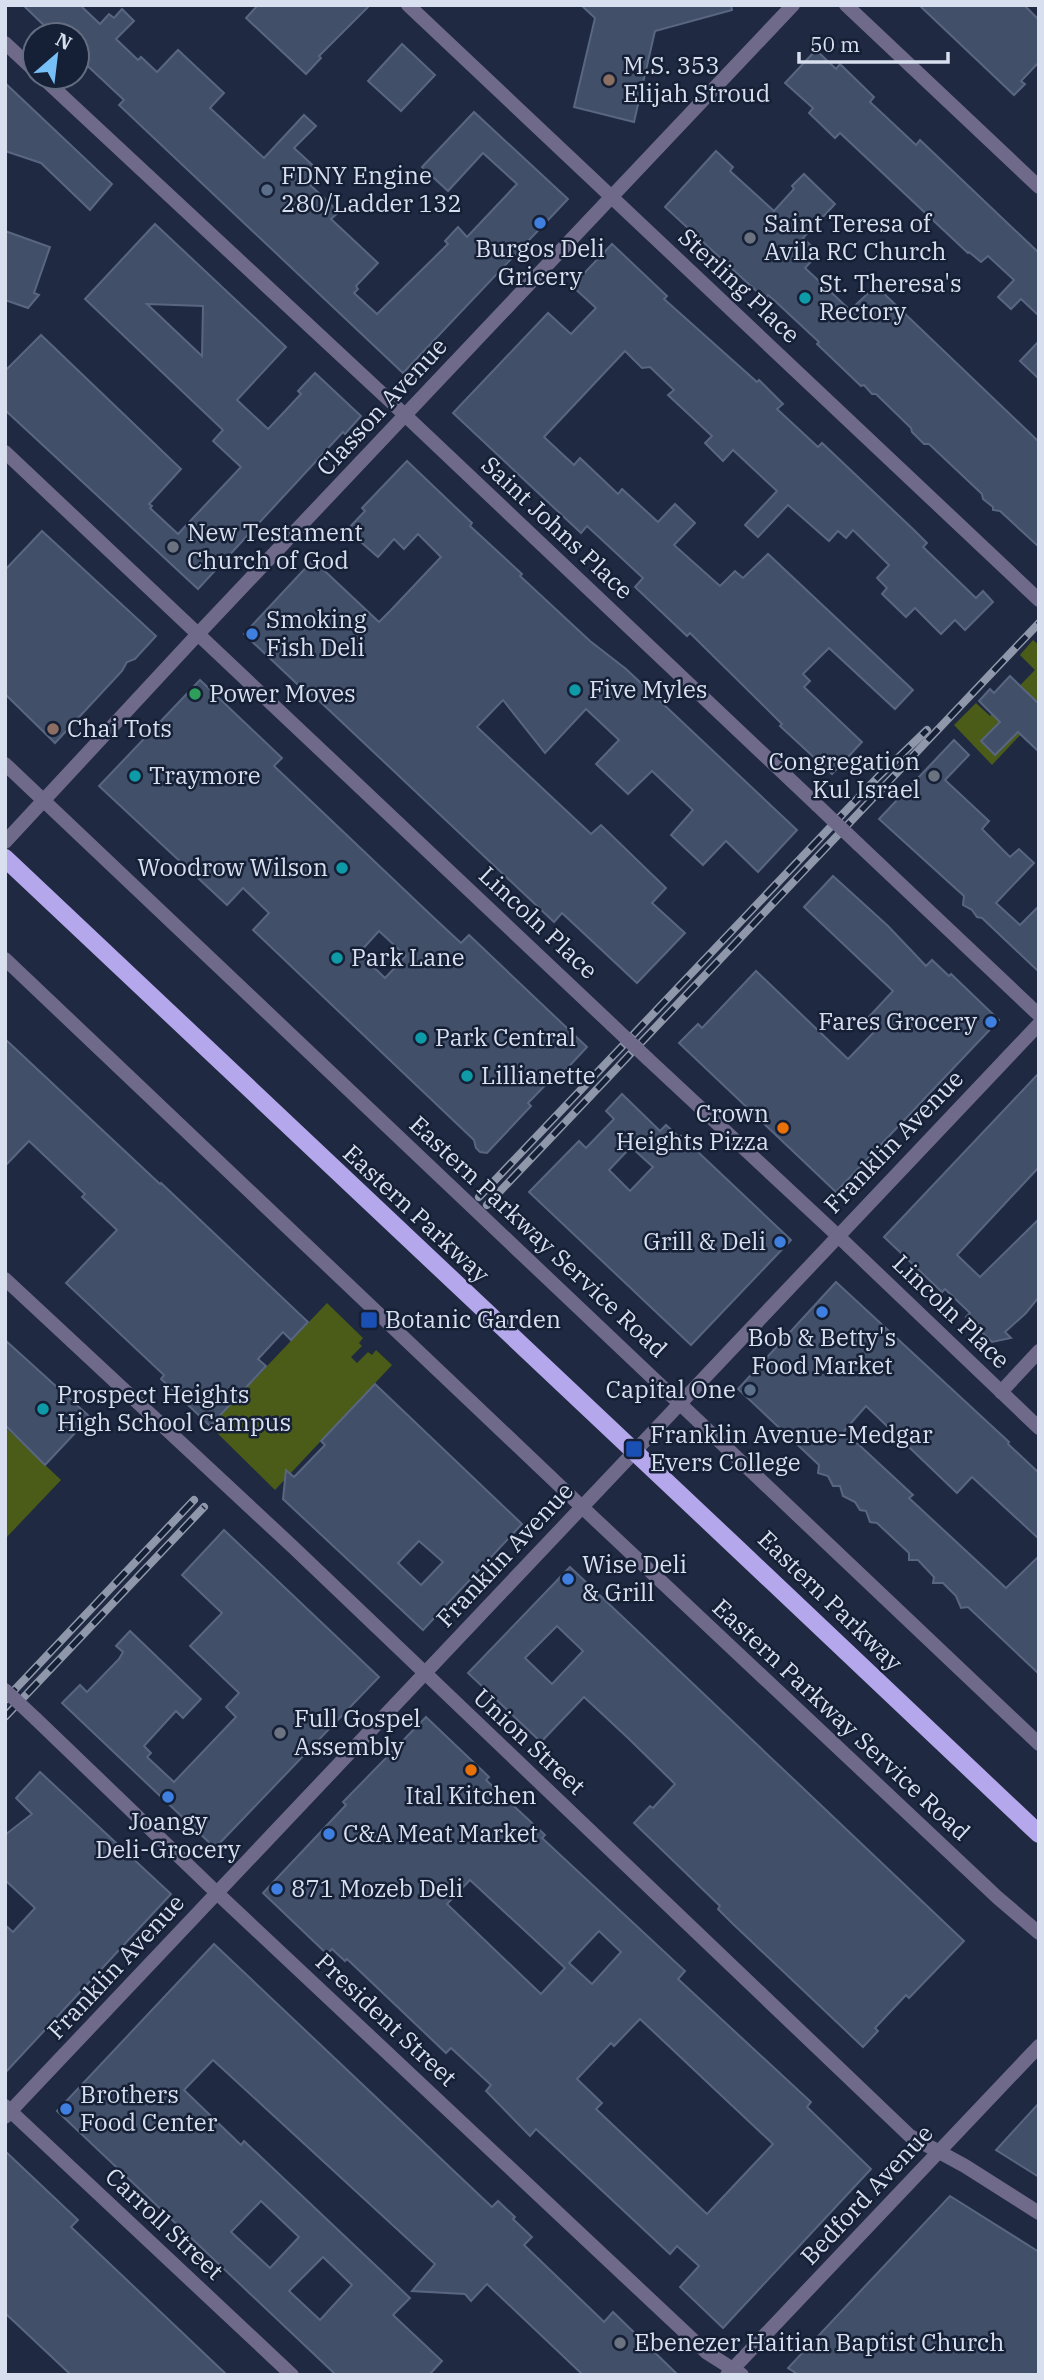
<svg xmlns="http://www.w3.org/2000/svg" width="1044" height="2380" viewBox="0 0 1044 2380" font-family="'IBM Plex Serif',serif">
	<rect width="100%" height="100%" fill="#1f2941"/>
	<!-- green -->
	<g fill="#4a5c18">
		<path d="M1033,640L1039,645V715L992,765L954,725L976,703L990,716L1035,670L1020,655Z"/>
		<path d="M327,1303L363,1338L359,1343L362,1346L351,1357L357,1363L368,1352L372,1355L376,1350L392,1365L275,1490L210,1426Z"/>
		<path d="M5,1427L61,1480L5,1539Z"/>
	</g>
	<!-- building -->
	<g fill="#424f69" stroke="#596681" stroke-width="2" fill-rule="evenodd">
		<path d="M23,5H80L100,24L109,14L114,18L122,9L134,21L116,39L138,60L141,57L157,72L178,50L224,93L210,108L264,158L304,115L316,126L294,148L319,171L308,183L339,212L331,219L378,263L356,286L358,289L354,293L377,314L448,244L445,241L458,227L467,237L517,184L483,153L448,191L422,167L474,112L568,199L403,373L119,105L124,100L77,56V35H54Z"/>
		<path d="M258,5H370L319,56L321,58L306,74L246,18Z"/>
		<path d="M581,5H731L732,10L655,31L634,122L574,107L595,18Z"/>
		<path d="M919,5H1024L1039,20V62L1021,81L1025,84L1014,95Z"/>
		<path d="M402,44L435,75L401,111L368,81Z"/>
		<path d="M816,50L836,69L840,64L874,97L870,102L916,145L920,140L1039,253V316L1021,299L1011,309L998,297L1014,280L988,256L981,262L969,252L968,253L840,133L835,138L809,113L813,108L785,83Z"/>
		<path d="M5,83L112,184L90,210L41,163L5,151Z"/>
		<path d="M716,151L733,167L730,171L774,211L794,189L792,186L804,174L835,204L803,238L819,253L805,268L850,310L876,286L1039,442V547L1000,511L993,510V507L983,499L982,494L929,444H924L912,432L911,428L876,394H872L864,385L861,386L817,344L819,342L775,301L768,295L765,299L665,207Z"/>
		<path d="M155,224L286,347L237,400L268,429L301,394L298,391L315,373L361,416L345,434L343,432L198,589L5,410V371L41,335L181,469L149,504L152,506L150,508L178,534L241,467L213,441L223,430L85,299ZM147,304L203,306L202,356Z"/>
		<path d="M5,231L50,247L34,293L39,295L28,308L5,300Z"/>
		<path d="M612,244L667,296L664,299L757,382L759,380L783,404L777,409L818,447L822,443L915,531L927,543L923,547L976,598L983,591L993,602L965,630L955,620L941,634L915,608L906,617L882,594L887,588L877,578L889,565L853,530L846,538L838,531L829,541L788,505L758,537L745,525L777,491L733,450L723,461L705,443L712,436L668,395L674,390L650,367L642,368L625,351L544,437L574,465L580,458L618,494L622,489L658,522L675,504L695,523L674,545L720,586L735,571L743,578L768,554L913,690L895,709L829,648L803,674L810,681L804,687L862,742L832,774L780,726L782,724L690,633L687,636L635,587L643,578L587,526L581,533L453,413L548,313L571,334L596,308L572,286Z"/>
		<path d="M1039,341V379L1020,361Z"/>
		<path d="M407,461L472,523L470,526L522,574L520,576L590,641L626,669L797,830L758,872L726,841L703,865L671,835L693,810L652,771L628,794L596,764L619,740L586,709L545,753L503,700L477,727L589,832L591,834L601,825L666,888L652,903L685,933L637,983L562,913L554,922L312,694L310,696L244,634L313,560L379,622L391,610L441,557L418,534L404,549L394,539L378,557L347,530L365,511L362,508Z"/>
		<path d="M42,531L156,636L135,659L127,662L122,671L55,743L5,694V570Z"/>
		<path d="M1010,676L1039,704V752L1018,732L995,755L981,741L1000,722L979,701L990,689L994,693Z"/>
		<path d="M200,680L282,758L274,766L433,917L461,943L469,935L587,1047L560,1076L557,1073L528,1103L531,1106L487,1153L480,1152L476,1148L474,1140L253,930L269,913L243,888L227,905L99,786ZM379,931L406,956L385,978L359,953Z"/>
		<path d="M954,740L969,755L945,780L989,821L982,829L1010,857L1019,849L1034,863L996,903L1020,925L1039,906V972L982,918L977,917L972,910L963,905L964,896L879,819Z"/>
		<path d="M833,876L888,926L926,966L932,960L949,976L951,974L999,1020L836,1192L679,1043L698,1024L702,1028L756,971L848,1059L876,1030L865,1021L893,991L804,907Z"/>
		<path d="M5,1039L160,1184L161,1183L308,1322L291,1340L283,1332L258,1359L266,1366L210,1426L161,1379L164,1375L66,1283L117,1230L82,1197L85,1194L29,1141L5,1166Z"/>
		<path d="M1039,1073V1167L957,1255L980,1277L1039,1219V1297L1026,1313L1005,1332L1011,1338L992,1342L966,1317L970,1313L945,1289L942,1292L884,1237Z"/>
		<path d="M622,1094L660,1131L666,1125L680,1138L681,1136L791,1240L691,1345L529,1192L579,1141L586,1148L614,1119L606,1111ZM631,1147L653,1167L630,1191L609,1170Z"/>
		<path d="M836,1282L1009,1442L1008,1444L1039,1473V1539L972,1477L957,1493L866,1406L844,1431L913,1495L909,1498L1006,1588L1039,1556V1674L968,1607L961,1608L956,1596L943,1583H933L934,1577L918,1560H909V1553L877,1523L870,1522L866,1511L860,1510L855,1502L843,1496L840,1486H833L828,1476L818,1473L819,1465L738,1389Z"/>
		<path d="M5,1340L90,1417L45,1465L5,1425Z"/>
		<path d="M375,1384L522,1524L423,1630L283,1499L286,1470L294,1477L325,1445L321,1441ZM419,1541L443,1562L421,1585L398,1563Z"/>
		<path d="M224,1530L379,1677L215,1848L62,1703L80,1685L87,1692L119,1659L123,1652L116,1646L130,1631L201,1699L183,1718L176,1711L144,1746L151,1753L147,1757L174,1782L236,1717L226,1707L239,1693L190,1646L222,1613L182,1575Z"/>
		<path d="M570,1567L964,1941L909,1998L906,1995L875,2028L878,2031L863,2047L733,1924L718,1909L720,1906L634,1823L650,1806L653,1808L675,1784L628,1738L584,1697L541,1742L468,1673ZM557,1626L583,1651L552,1684L525,1658Z"/>
		<path d="M426,1717L489,1777L486,1780L545,1835L542,1838L685,1971L678,1979L811,2102L807,2107L871,2169L723,2328L680,2287L699,2266L677,2246L670,2254L536,2129L530,2136L486,2091L491,2085L451,2048L446,2053L347,1959L345,1961L332,1949L327,1954L263,1893L346,1805L343,1802ZM470,1880L565,1968L541,1994L447,1904ZM599,1931L621,1952L592,1984L569,1963ZM640,2019L773,2144L707,2214L596,2109L602,2103L577,2079L611,2043L614,2046Z"/>
		<path d="M40,1772L171,1894L5,2073V1925L13,1932L35,1908L5,1880V1835L32,1814L16,1798Z"/>
		<path d="M214,1944L492,2207L498,2201L515,2217L513,2219L532,2237L524,2245L599,2317L604,2322L613,2312L678,2375H583L487,2284L471,2301L465,2294L412,2291L435,2264L213,2060L184,2090L241,2145L244,2141L410,2298L393,2315L442,2361L429,2375H336L57,2111ZM261,2201L299,2237L270,2268L231,2232ZM323,2257L352,2285L320,2320L289,2291Z"/>
		<path d="M1039,2103V2177L996,2150Z"/>
		<path d="M5,2151L78,2220L71,2227L227,2375H71L5,2313Z"/>
		<path d="M950,2196L1039,2252V2375H799L788,2368Z"/>
	</g>
	<g fill="none" stroke-linecap="round" stroke-linejoin="round">
		<!-- minor -->
		<g stroke="#6f698a" stroke-width="14">
			<path d="M408,5L1039,600"/>
			<path d="M846,5L1039,187"/>
			<path d="M5,43L35,71"/>
			<path d="M42,77L389,400L817,805"/>
			<path d="M5,452L612,1025"/>
			<path d="M5,764L1039,1744"/>
			<path d="M858,844L1039,1015"/>
			<path d="M5,959L582,1507L998,1898L1039,1933"/>
			<path d="M648,1059L837,1235L1039,1428"/>
			<path d="M5,1279L294,1548L910,2136L965,2166L1039,2213"/>
			<path d="M1001,1392L1039,1351"/>
			<path d="M36,1719L217,1893L706,2352L742,2375"/>
			<path d="M5,2106L292,2375"/>
			<path d="M5,2117L1039,1024"/>
		</g>
		<!-- tertiary -->
		<g stroke="#6f698a" stroke-width="14">
			<path d="M5,842L198,634L793,5"/>
			<path d="M727,2375L1039,2046"/>
		</g>
		<!-- primary -->
		<path stroke="#b4a7eb" stroke-width="18" d="M5,858C348,1186 696,1507 1039,1834"/>
		<defs>
			<g id="rail">
				<path d="M479,1197L878,777L927,730"/>
				<path d="M487,1205L1039,623"/>
				<path d="M5,1700L194,1500"/>
				<path d="M5,1717L204,1507"/>
			</g>
		</defs>
		<!-- rail casing -->
		<use href="#rail" stroke="#8f97ab" stroke-width="8"/>
		<!-- rail -->
		<use href="#rail" stroke="#152036" stroke-width="5" stroke-dasharray="16" stroke-linecap="butt"/>
		<!-- minor-bridge -->
		<g stroke="#6f698a" stroke-width="14">
			<path d="M817,805L858,844"/>
			<path d="M612,1025L648,1059"/>
			<path d="M5,1690L36,1719"/>
		</g>
	</g>
	<!-- markers -->
	<g fill="#8d6e63" stroke="#152036" stroke-width="2.5">
		<circle cx="609" cy="80" r="7"/>
		<circle cx="53" cy="729" r="7"/>
	</g>
	<g fill="#5c6f8a" stroke="#152036" stroke-width="2.5">
		<circle cx="267" cy="190" r="7"/>
		<circle cx="750" cy="1390" r="7"/>
	</g>
	<g fill="#3f7fe0" stroke="#152036" stroke-width="2.5">
		<circle cx="540" cy="223" r="7"/>
		<circle cx="252" cy="634" r="7"/>
		<circle cx="991" cy="1022" r="7"/>
		<circle cx="780" cy="1242" r="7"/>
		<circle cx="822" cy="1312" r="7"/>
		<circle cx="568" cy="1579" r="7"/>
		<circle cx="168" cy="1797" r="7"/>
		<circle cx="329" cy="1834" r="7"/>
		<circle cx="277" cy="1889" r="7"/>
		<circle cx="66" cy="2109" r="7"/>
	</g>
	<g fill="#6b7280" stroke="#152036" stroke-width="2.5">
		<circle cx="750" cy="238" r="7"/>
		<circle cx="173" cy="547" r="7"/>
		<circle cx="934" cy="776" r="7"/>
		<circle cx="280" cy="1733" r="7"/>
		<circle cx="620" cy="2343" r="7"/>
	</g>
	<g fill="#0f9aa8" stroke="#152036" stroke-width="2.5">
		<circle cx="805" cy="298" r="7"/>
		<circle cx="575" cy="690" r="7"/>
		<circle cx="135" cy="776" r="7"/>
		<circle cx="342" cy="868" r="7"/>
		<circle cx="337" cy="958" r="7"/>
		<circle cx="421" cy="1038" r="7"/>
		<circle cx="467" cy="1076" r="7"/>
		<circle cx="43" cy="1409" r="7"/>
	</g>
	<circle fill="#2e9e5b" stroke="#152036" stroke-width="2.5" cx="195" cy="694" r="7"/>
	<g fill="#e8710a" stroke="#152036" stroke-width="2.5">
		<circle cx="783" cy="1128" r="7"/>
		<circle cx="471" cy="1770" r="7"/>
	</g>
	<g fill="#1a4fb4" stroke="#152036" stroke-width="2.5">
		<rect x="360" y="1311" width="18" height="18" rx="3.5"/>
		<rect x="625" y="1440" width="18" height="18" rx="3.5"/>
	</g>
	<g text-anchor="middle" stroke-width="5" stroke-linejoin="round" paint-order="stroke">
		<!-- poi labels -->
		<g font-size="24" fill="#d8dfef" stroke="#152036" text-anchor="start">
			<text x="623" y="74">M.S. 353<tspan x="623" dy="28">Elijah Stroud</tspan></text>
			<text x="281" y="184">FDNY Engine<tspan x="281" dy="28">280/Ladder 132</tspan></text>
			<text x="764" y="232">Saint Teresa of<tspan x="764" dy="28">Avila RC Church</tspan></text>
			<text x="540" y="257" text-anchor="middle">Burgos Deli<tspan x="540" dy="28">Gricery</tspan></text>
			<text x="819" y="292">St. Theresa's<tspan x="819" dy="28">Rectory</tspan></text>
			<text x="187" y="541">New Testament<tspan x="187" dy="28">Church of God</tspan></text>
			<text x="266" y="628">Smoking<tspan x="266" dy="28">Fish Deli</tspan></text>
			<text x="589" y="698">Five Myles</text>
			<text x="209" y="702">Power Moves</text>
			<text x="67" y="737">Chai Tots</text>
			<text x="920" y="770" text-anchor="end">Congregation<tspan x="920" dy="28">Kul Israel</tspan></text>
			<text x="149" y="784">Traymore</text>
			<text x="328" y="876" text-anchor="end">Woodrow Wilson</text>
			<text x="351" y="966">Park Lane</text>
			<text x="977" y="1030" text-anchor="end">Fares Grocery</text>
			<text x="435" y="1046">Park Central</text>
			<text x="481" y="1084">Lillianette</text>
			<text x="769" y="1122" text-anchor="end">Crown<tspan x="769" dy="28">Heights Pizza</tspan></text>
			<text x="766" y="1250" text-anchor="end">Grill &amp; Deli</text>
			<text x="385" y="1328">Botanic Garden</text>
			<text x="822" y="1346" text-anchor="middle">Bob &amp; Betty's<tspan x="822" dy="28">Food Market</tspan></text>
			<text x="736" y="1398" text-anchor="end">Capital One</text>
			<text x="57" y="1403">Prospect Heights<tspan x="57" dy="28">High School Campus</tspan></text>
			<text x="650" y="1443">Franklin Avenue-Medgar<tspan x="650" dy="28">Evers College</tspan></text>
			<text x="582" y="1573">Wise Deli<tspan x="582" dy="28">&amp; Grill</tspan></text>
			<text x="294" y="1727">Full Gospel<tspan x="294" dy="28">Assembly</tspan></text>
			<text x="471" y="1804" text-anchor="middle">Ital Kitchen</text>
			<text x="168" y="1830" text-anchor="middle">Joangy<tspan x="168" dy="28">Deli-Grocery</tspan></text>
			<text x="343" y="1842">C&amp;A Meat Market</text>
			<text x="291" y="1897">871 Mozeb Deli</text>
			<text x="80" y="2103">Brothers<tspan x="80" dy="28">Food Center</tspan></text>
			<text x="634" y="2351">Ebenezer Haitian Baptist Church</text>
		</g>
		<!-- street labels -->
		<g font-size="24" fill="#d8dfef" stroke="#152036">
			<text transform="translate(739 286) rotate(43)" y="8">Sterling Place</text>
			<text transform="translate(382 407) rotate(-47)" y="8">Classon Avenue</text>
			<text transform="translate(557 528) rotate(43)" y="8">Saint Johns Place</text>
			<text transform="translate(538 923) rotate(43)" y="8">Lincoln Place</text>
			<text transform="translate(894 1142) rotate(-46)" y="8">Franklin Avenue</text>
			<text transform="translate(416 1214) rotate(43)" y="8">Eastern Parkway</text>
			<text transform="translate(538 1237) rotate(43)" y="8">Eastern Parkway Service Road</text>
			<text transform="translate(951 1312) rotate(44)" y="8">Lincoln Place</text>
			<text transform="translate(505 1555) rotate(-47)" y="8">Franklin Avenue</text>
			<text transform="translate(830 1601) rotate(44)" y="8">Eastern Parkway</text>
			<text transform="translate(841 1720) rotate(43)" y="8">Eastern Parkway Service Road</text>
			<text transform="translate(529 1742) rotate(43)" y="8">Union Street</text>
			<text transform="translate(116 1967) rotate(-47)" y="8">Franklin Avenue</text>
			<text transform="translate(386 2020) rotate(43)" y="8">President Street</text>
			<text transform="translate(867 2195) rotate(-47)" y="8">Bedford Avenue</text>
			<text transform="translate(164 2224) rotate(43)" y="8">Carroll Street</text>
		</g>
	</g>
	<!-- border -->
	<rect width="1044" height="2380" fill="none" stroke="#d8dfef" stroke-width="14"/>
	<!-- north arrow -->
	<g transform="translate(56 56) rotate(28)"><circle r="33" fill="#152036" stroke="#636c80" stroke-width="2"/>
	<path d="M0-5L12 26L0 18L-12 26Z" fill="#76c0f7"/>
	<text y="-10" font-size="19" font-weight="bold" text-anchor="middle" fill="#d8dfef">N</text>
	</g>
	<!-- scale -->
	<path d="M799 52v10h149v-10" fill="none" stroke="#d8dfef" stroke-width="3.5"/>
	<text x="810" y="52" font-size="21" fill="#d8dfef" stroke="#152036" stroke-width="5" paint-order="stroke">50 m</text>
</svg>
